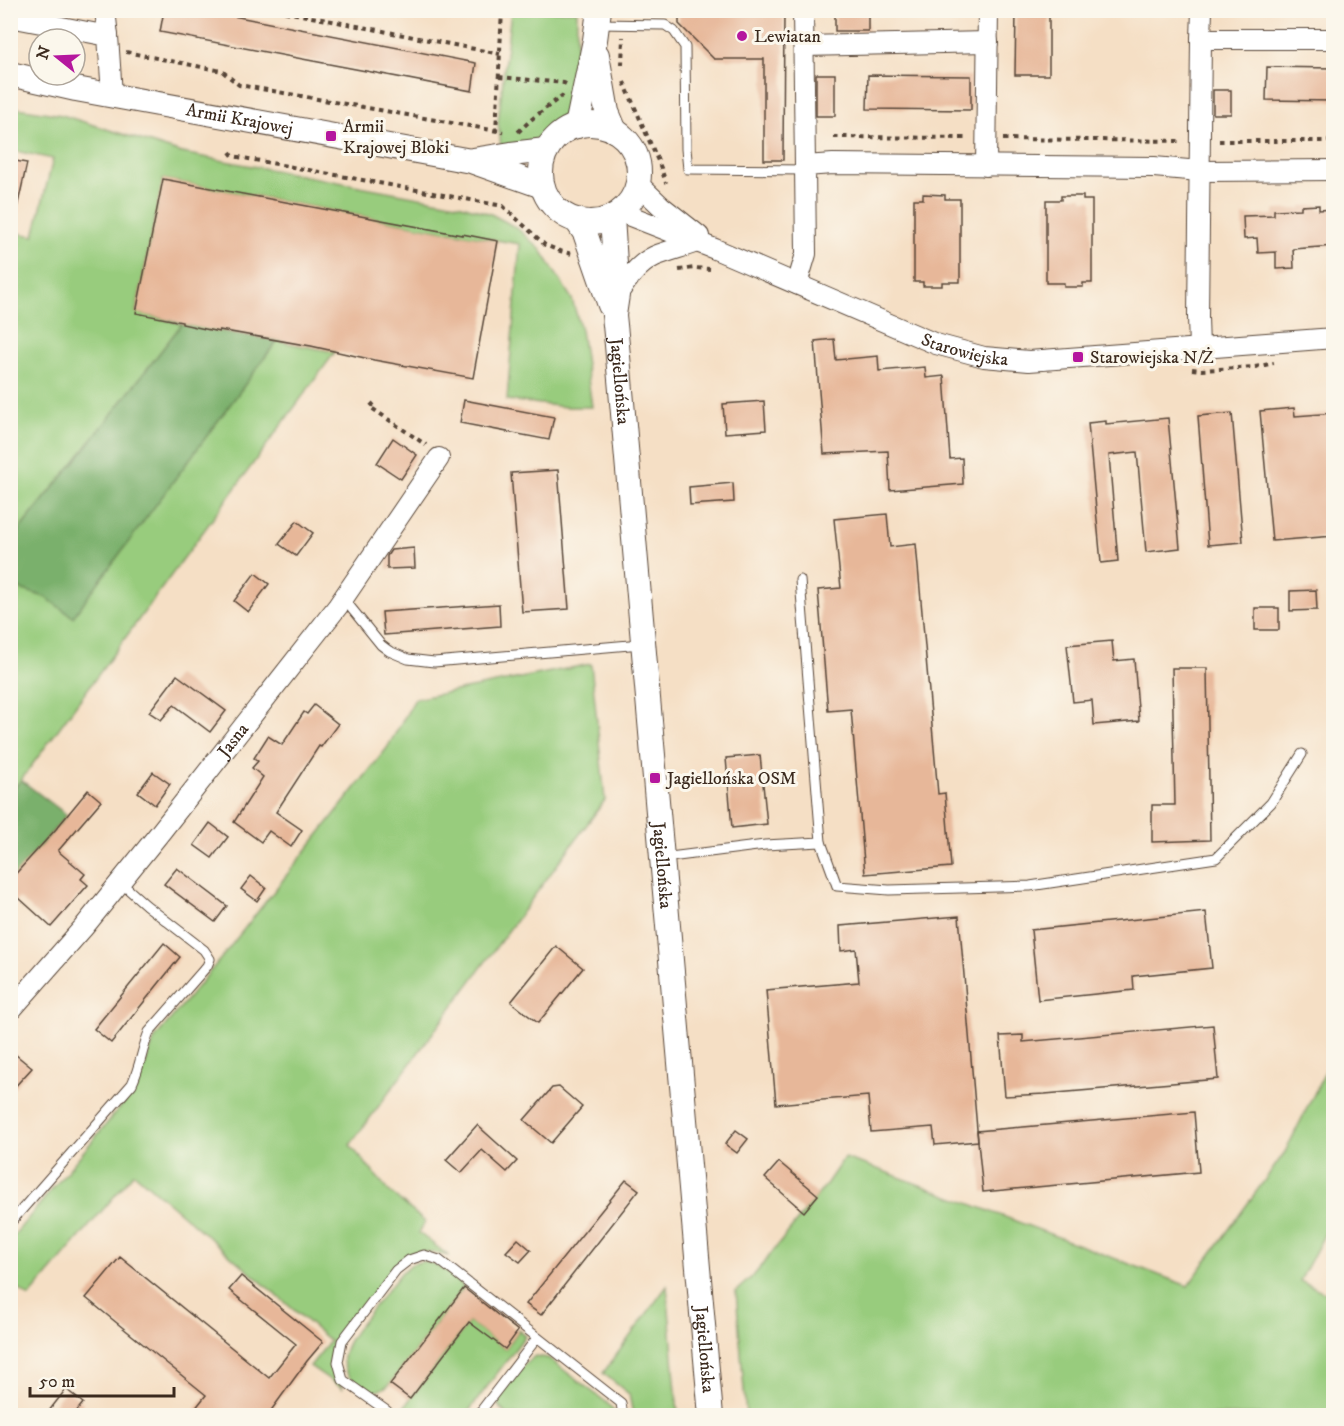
<svg xmlns="http://www.w3.org/2000/svg" width="1344" height="1426" viewBox="0 0 1344 1426" font-family="'IM FELL DW Pica',serif">
	<rect width="100%" height="100%" fill="#fbf7ec"/>
	<filter id="ink" filterUnits="userSpaceOnUse"><feTurbulence type="fractalNoise" baseFrequency=".0167" numOctaves="2"/><feDisplacementMap in="SourceGraphic" scale="12" xChannelSelector="R" yChannelSelector="G"/><feConvolveMatrix kernelMatrix="1 2 1 2 8 2 1 2 1" color-interpolation-filters="sRGB"/></filter>
	<filter id="wash" filterUnits="userSpaceOnUse"><feTurbulence type="fractalNoise" baseFrequency=".008" numOctaves="4" result="noise"/><feDisplacementMap in="SourceGraphic" scale="24" xChannelSelector="R" yChannelSelector="G"/><feGaussianBlur stdDeviation="1.35" result="paint"/><feColorMatrix in="noise" values="0 0 0 0 0 0 0 0 0 0 0 0 0 0 0 0 0 1.4 0 .05"/><feComposite in="paint" operator="in"/></filter>
	<g filter="url(#wash)">
		<rect width="100%" height="100%" fill="#f5dfc5"/>
		<!-- green -->
		<g fill="#98cc7d" stroke="#6a7b4e" stroke-width="1.5">
			<path d="M511,11H577L576,80L573,102L561,119L536,140L501,147L498,122Z"/>
			<path d="M11,107L62,115L182,153L462,205L491,214L506,222L518,229L541,250L572,299L581,330L592,407H566L507,400L520,244L436,230L163,179L136,312L182,324L84,450L19,530L11,562V232L34,236L53,159L11,150Z"/>
			<path d="M277,341L335,352L21,780L11,792L10,567L18,588L45,597L73,616Z"/>
			<path d="M591,664L605,800L350,1145L389,1191L425,1222L419,1233L449,1256C428,1251 419,1248 400,1260L337,1342C330,1360 335,1373 343,1389L310,1366L330,1341L134,1173L29,1297L11,1283L10,1240L137,1087L155,1038L222,957L387,748L415,699Z"/>
			<path d="M1333,1056V1218L1300,1281L1333,1296V1415H746L736,1291L755,1274L825,1186L844,1158L875,1168L1188,1286L1285,1152Z"/>
			<path d="M423,1261C438,1264 455,1275 464,1288L390,1384C380,1391 372,1395 361,1387C352,1380 344,1373 343,1361C342,1355 347,1344 350,1339C365,1315 385,1294 402,1272L412,1264Z"/>
			<path d="M667,1286L678,1415H633L629,1394L603,1373Z"/>
			<path d="M469,1322L505,1349L519,1330L525,1336L466,1415L397,1416Z"/>
			<path d="M535,1356L548,1358L606,1402L615,1412V1415H507L499,1407V1397L524,1365Z"/>
		</g>
		<!-- forest -->
		<g fill="#7ab06c" stroke="#5a6d45" stroke-width="1.5">
			<path d="M182,324L277,341L73,617L45,597L17,588L11,567V562L19,530L84,450Z"/>
			<path d="M21,780L67,815L11,880V792Z"/>
		</g>
		<g id="blocks">
			<!-- building -->
			<g fill="#e7b799">
				<path d="M164,10H202L476,63L472,91L160,32Z"/>
				<path d="M679,10H784L783,160H764V59H714L679,24Z"/>
				<rect x="835" y="10" width="33" height="21"/>
				<path d="M1016,10H1049V75H1015Z"/>
				<path d="M1267,67L1334,68V101L1266,100Z"/>
				<rect x="816" y="74" width="19" height="42"/>
				<path d="M868,75L971,76V110L867,109Z"/>
				<rect x="1213" y="90" width="18" height="24"/>
				<path d="M10,160L27,163L17,208H10Z"/>
				<path d="M163,179L462,235V234L498,241L473,378L374,360L311,346L219,330V332L182,324V322L136,313Z"/>
				<path d="M923,194L945,195V199H960V282H942V286H923V282H914V199H923Z"/>
				<path d="M1061,196H1083V200H1092V283H1083V287H1064V283H1046V200H1061Z"/>
				<path d="M1319,205V210L1334,209V246L1293,249L1294,268L1276,269V252L1258,253L1257,238L1244,239L1243,216L1274,215V210L1301,209V206Z"/>
				<path d="M834,339L836,360L878,356L879,371L925,367L926,378L944,376L950,459L962,458L963,484L890,490L888,451L824,454L815,341Z"/>
				<path d="M464,400L554,417L549,440L460,423Z"/>
				<path d="M764,401L766,430L725,433L723,404Z"/>
				<path d="M1294,408L1295,416L1334,413V536L1272,541L1260,411Z"/>
				<path d="M1232,413L1243,542L1208,545L1198,416Z"/>
				<path d="M1168,418L1180,548L1146,552L1137,452L1109,455L1118,561L1101,563L1088,423L1106,421V424Z"/>
				<path d="M393,438L417,455L401,479L377,463Z"/>
				<path d="M558,470L569,609L522,612L511,473Z"/>
				<path d="M733,483L734,502L690,505L689,487Z"/>
				<path d="M887,514L890,547L916,544L938,794L945,793L951,867L865,874L851,709L828,711L818,590L841,588L834,519Z"/>
				<path d="M297,521L313,533L296,556L279,544Z"/>
				<path d="M414,548L415,568L387,569V556L391,550Z"/>
				<path d="M255,573L269,584L248,612L234,601Z"/>
				<path d="M1316,590L1317,610L1290,611V591Z"/>
				<path d="M499,604L500,626L384,635L382,612Z"/>
				<rect x="1255" y="608" width="24" height="22"/>
				<path d="M1112,641L1114,661L1134,659L1139,721L1094,725L1092,700L1073,702L1067,645Z"/>
				<path d="M1172,668H1207L1210,840L1152,842V805H1175Z"/>
				<path d="M177,675L226,711L210,732L174,705L161,720L149,712Z"/>
				<path d="M314,705L338,724L321,747L319,746L276,812L302,830L291,847L269,831L261,842L234,822L263,777L252,768L258,761L254,758L268,736L282,745L304,712L307,714Z"/>
				<path d="M760,755L767,824L732,828L726,758Z"/>
				<path d="M153,772L170,784L155,805L138,792Z"/>
				<path d="M88,790L101,801L58,851L85,874L81,879L88,885L51,927L19,898L10,907V880L56,829Z"/>
				<path d="M210,823L228,837L212,858L194,845Z"/>
				<path d="M177,868L227,906L215,922L164,884Z"/>
				<path d="M251,876L266,888L257,901L241,889Z"/>
				<path d="M1206,912L1212,968L1133,976L1134,990L1038,1000L1031,930Z"/>
				<path d="M959,916L978,1141L935,1145L933,1127L871,1132L868,1096L776,1104L766,990L859,982L856,949L841,951L840,926Z"/>
				<path d="M164,943L180,957L111,1043L94,1029Z"/>
				<path d="M556,946L583,968L538,1023L511,1002Z"/>
				<path d="M1213,1025L1218,1079L1045,1094L1005,1096L1000,1036L1023,1035V1042Z"/>
				<path d="M10,1050L32,1068L10,1092Z"/>
				<path d="M559,1087L582,1107L551,1143L524,1120L552,1088Z"/>
				<path d="M1194,1112L1199,1172L983,1192L977,1131Z"/>
				<path d="M477,1125L517,1161L507,1172L482,1150L461,1173L446,1160Z"/>
				<path d="M736,1130L748,1139L737,1153L725,1144Z"/>
				<path d="M779,1162L818,1195L804,1212L765,1178Z"/>
				<path d="M626,1180L639,1190L541,1315L526,1304Z"/>
				<path d="M518,1239L531,1250L520,1262L506,1252Z"/>
				<path d="M120,1257L269,1378L296,1344L229,1290L241,1276L323,1342L307,1361L267,1416H203L195,1409L206,1395L86,1298Z"/>
				<path d="M464,1288L518,1331L505,1349L469,1322L410,1399L390,1384Z"/>
				<path d="M66,1389L83,1403L73,1416H45Z"/>
			</g>
		</g>
	</g>
	<g filter="url(#ink)">
		<use href="#blocks" fill-opacity="0" stroke="#574537" stroke-width="1.5"/>
		<g fill="none" stroke-linecap="round" stroke-linejoin="round">
			<defs>
				<g id="service">
					<path d="M598,24L665,25L674,31L685,47L686,149L688,169L805,170"/>
					<path d="M343,598L381,645L389,651L408,659L434,662L641,644"/>
					<path d="M821,842L837,886L889,890L1030,886L1216,858L1271,803L1302,754"/>
					<path d="M662,858L765,845L821,842L800,580"/>
					<path d="M10,1223L132,1084C140,1067 142,1049 149,1032L207,966L210,959L204,950L146,905L120,882"/>
					<path d="M387,1411L343,1380L338,1362L342,1341L396,1270L409,1260L424,1255L439,1260L621,1403L623,1416"/>
					<path d="M477,1416L537,1338"/>
				</g>
				<g id="minor">
					<path d="M105,10L108,36"/>
					<path d="M803,10L805,166"/>
					<path d="M10,17L108,36L112,95"/>
					<path d="M1201,39L1202,10"/>
					<path d="M804,46L988,42"/>
					<path d="M986,166L988,10"/>
					<path d="M638,184L661,206L699,236"/>
					<path id="s1" d="M620,212L715,249L936,344L984,357L1029,361L1334,338"/>
					<path d="M797,284L806,254L805,166L833,164L1154,167L1200,171L1334,170"/>
					<path d="M617,295C627,280 638,264 655,256C668,251 683,247 697,242"/>
					<path d="M1199,348L1198,317L1201,39H1334"/>
					<path id="s2" d="M10,1011L83,928L159,834L338,606L439,458"/>
				</g>
				<g id="tertiary">
					<path d="M597,55L607,112L615,131"/>
					<path id="s3" d="M10,74L76,89L471,161L542,186"/>
					<circle cx="590" cy="173" r="49"/>
					<path d="M577,126L595,40L599,10"/>
					<path d="M473,160L511,154L546,150"/>
					<path id="s4" d="M612,217L617,295L614,315L617,345L711,1416"/>
					<path d="M577,221L585,233L610,305"/>
				</g>
			</defs>
			<!-- service casing -->
			<use href="#service" stroke="#574537" stroke-width="11"/>
			<!-- minor casing -->
			<use href="#minor" stroke="#574537" stroke-width="22"/>
			<!-- tertiary casing -->
			<use href="#tertiary" stroke="#574537" stroke-width="26"/>
			<!-- path -->
			<g stroke="#574537" stroke-width="4" stroke-dasharray="4.5 4.5" stroke-linecap="butt">
				<path d="M276,10L500,54"/>
				<path d="M126,52L222,71L239,85L503,132"/>
				<path d="M622,65L623,37"/>
				<path d="M499,77L564,83L566,84"/>
				<path d="M624,82L661,168L666,183"/>
				<path d="M496,132L502,10"/>
				<path d="M518,132L532,119L563,95"/>
				<path d="M834,137L968,138"/>
				<path d="M1003,139L1181,141"/>
				<path d="M1219,141H1334"/>
				<path d="M230,152L233,156L503,206L545,245L560,251L572,254"/>
				<path d="M679,270L695,268L710,269"/>
				<path d="M1192,369L1201,370L1255,367L1274,363"/>
				<path d="M374,403L370,407L426,445"/>
				<path d="M677,1416L681,1413"/>
			</g>
			<!-- service -->
			<use href="#service" stroke="#fff" stroke-width="9"/>
			<!-- minor -->
			<use href="#minor" stroke="#fff" stroke-width="20"/>
			<!-- tertiary -->
			<use href="#tertiary" stroke="#fff" stroke-width="24"/>
		</g>
	</g>
	<!-- markers -->
	<g fill="#b5179e" stroke="#fbf7ec" stroke-width="2">
		<circle cx="742" cy="36" r="6"/>
		<rect x="325" y="130" width="12" height="12" rx="3"/>
		<rect x="1072" y="351" width="12" height="12" rx="3"/>
		<rect x="649" y="772" width="12" height="12" rx="3"/>
	</g>
	<g text-anchor="middle" stroke-width="6" stroke-linejoin="round" paint-order="stroke">
		<!-- poi labels -->
		<g font-size="18" fill="#3b2a1e" stroke="#fbf7ec" text-anchor="start">
			<text x="754" y="42">Lewiatan</text>
			<text x="343" y="132">Armii<tspan x="343" dy="21">Krajowej Bloki</tspan></text>
			<text x="1090" y="363">Starowiejska N/Ż</text>
			<text x="667" y="784">Jagiellońska OSM</text>
		</g>
		<!-- street labels -->
		<g font-size="18" fill="#3b2a1e" stroke="#fbf7ec">
			<text dy="6" stroke="none"><textPath href="#s3" startOffset="234">Armii Krajowej</textPath></text>
			<text dy="6" stroke="none"><textPath href="#s1" startOffset="372">Starowiejska</textPath></text>
			<text dy="6" stroke="none"><textPath href="#s4" startOffset="165">Jagiellońska</textPath></text>
			<text dy="6" stroke="none"><textPath href="#s2" startOffset="351">Jasna</textPath></text>
			<text dy="6" stroke="none"><textPath href="#s4" startOffset="651">Jagiellońska</textPath></text>
			<text dy="6" stroke="none"><textPath href="#s4" startOffset="1137">Jagiellońska</textPath></text>
		</g>
	</g>
	<!-- margin -->
	<rect width="1344" height="1426" fill="none" stroke="#fbf7ec" stroke-width="36"/>
	<!-- north arrow -->
	<g transform="translate(57 57) rotate(288)"><circle r="28" fill="#fbf7ec" stroke="#aea59a" stroke-width="1.5"/>
	<path d="M0-4.5L10 22L0 15L-10 22Z" fill="#b5179e"/>
	<text y="-9" font-size="16" font-weight="bold" text-anchor="middle" fill="#3b2a1e">N</text>
	</g>
	<!-- scale -->
	<path d="M30 1387v9h144v-9" fill="none" stroke="#3b2a1e" stroke-width="3"/>
	<text x="39" y="1387" font-size="18" fill="#3b2a1e" stroke="#fbf7ec" stroke-width="4.5" paint-order="stroke">50 m</text>
</svg>
